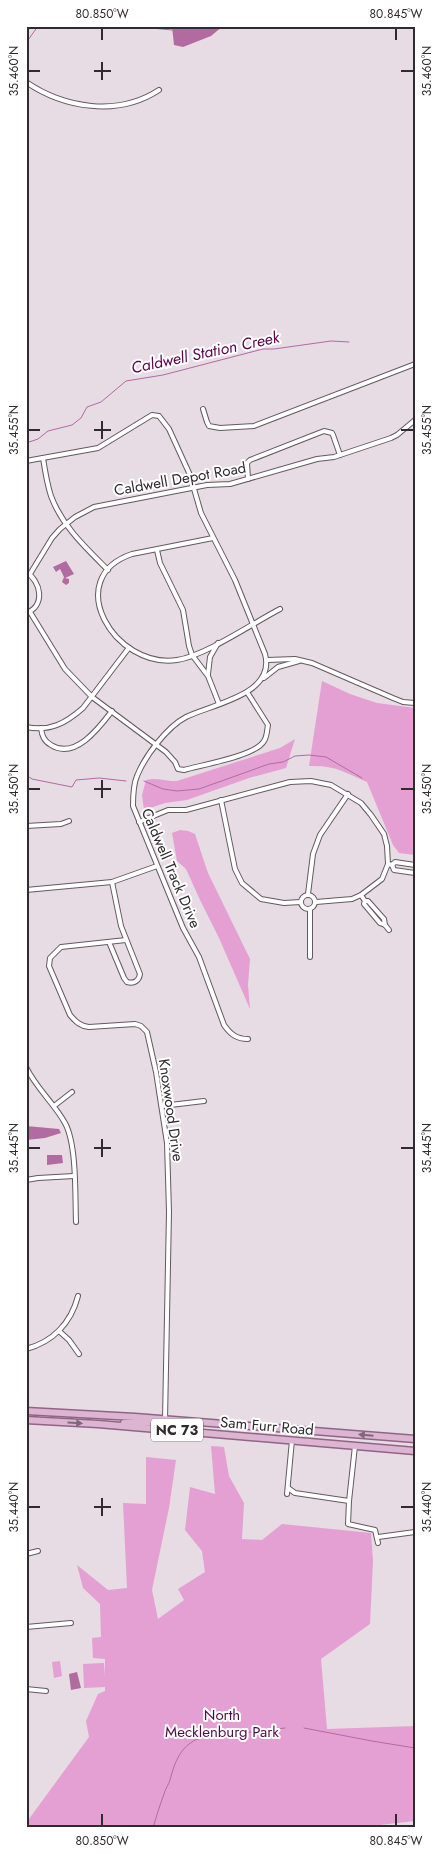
<svg xmlns="http://www.w3.org/2000/svg" width="441" height="1854" viewBox="0 0 441 1854" font-family="Jost,sans-serif">
	<rect width="100%" height="100%" fill="#e7dbe4"/>
	<!-- green -->
	<g fill="#e4a0d3">
		<path d="M322,681L350,694L377,703L415,708V855L399,853L393,845L367,782C345,772 334,765 309,766Z"/>
		<path d="M295,739L286,768L249,778L187,800L165,803L144,810L142,795L146,780C157,777 166,782 177,781L280,748Z"/>
		<path d="M180,830L188,831L195,834L208,873L250,959L248,985L250,1009L219,938L201,902L186,869L177,861L172,833Z"/>
		<path d="M211,1446L224,1447L229,1476L244,1503L242,1539L262,1540L282,1524L371,1533L373,1561L370,1624L321,1659L327,1729L415,1726V1821L353,1828H26V1823L89,1737L86,1721L98,1694L105,1691V1687L84,1688L83,1664L104,1663L105,1676V1659L93,1658L92,1638L101,1637L100,1604L83,1588L77,1565L108,1590L127,1588L123,1503L146,1504V1457L176,1460L169,1508L152,1590L158,1619L184,1600L178,1589L205,1572L202,1551L185,1530L190,1487L215,1494Z"/>
		<path d="M60,1661L62,1676L54,1678L52,1662Z"/>
	</g>
	<!-- water -->
	<g fill="#b16ba0">
		<path d="M172,26H223L211,36L183,47L174,45Z"/>
		<path d="M66,561L74,574L65,578L69,579V583L66,585L62,582L64,577L60,569L56,572L53,567Z"/>
		<path d="M26,1126L59,1129L61,1133L45,1138L26,1140Z"/>
		<path d="M47,1155H62L63,1163L47,1165Z"/>
		<path d="M77,1672L81,1688L71,1690L69,1674Z"/>
	</g>
	<g fill="none" stroke-linecap="round" stroke-linejoin="round">
		<!-- stream -->
		<g stroke="#b16ba0" stroke-width="1">
			<path d="M108,26C130,29 151,27 173,30"/>
			<path d="M26,43L38,26"/>
			<path d="M26,443L38,439L48,431L72,425L81,418L87,407L101,402L126,381L163,375L263,349H274L331,341L349,342"/>
			<path d="M26,775L32,779L72,787L76,780L99,778L126,781"/>
			<path d="M144,781L163,789L177,791L199,789L269,764L283,762L295,756L309,755L326,757L362,778"/>
			<path d="M304,1728L372,1741L415,1748"/>
			<path d="M153,1828C156,1817 160,1805 164,1794C165,1789 169,1784 170,1780C175,1761 181,1745 200,1738L285,1728"/>
		</g>
		<defs>
			<g id="street">
				<path d="M26,82C64,108 118,117 159,90"/>
				<path d="M203,409L207,422L209,426L220,428L254,426L415,364"/>
				<path d="M43,458C45,471 47,484 51,496C62,526 86,548 108,570"/>
				<path d="M26,461L98,448L152,415L159,416L169,429L190,475L201,513L235,580L265,654C276,695 212,704 186,717C167,727 145,756 137,776C133,785 133,796 133,806L183,928L199,957L224,1025C231,1035 237,1039 248,1039"/>
				<path d="M248,479L247,463L250,460L324,431L332,433L333,435L340,455"/>
				<path d="M213,538L132,554C61,578 114,669 177,660C205,656 253,623 280,609"/>
				<path d="M157,550L160,563L183,610L189,646L192,655L208,676L219,704"/>
				<path d="M26,572C41,581 46,606 26,613"/>
				<path d="M30,574L52,538L60,529L75,517L94,507L207,485L230,484L317,459L334,457L391,438L397,435L415,420"/>
				<path d="M30,612L65,669L92,697L166,752L175,762L178,769L184,770C201,765 256,756 264,741C267,737 267,730 268,725L247,692"/>
				<path d="M267,660L295,659L312,663L393,698L403,702L415,703"/>
				<path d="M208,674L210,657L218,643"/>
				<path d="M264,678L278,667L299,661"/>
				<path d="M26,727C50,732 66,723 83,708L128,649"/>
				<path d="M41,728C42,736 44,741 51,745C75,760 99,728 112,711"/>
				<path d="M221,800L235,869L242,883L261,899L284,903L301,902"/>
				<path d="M139,822L168,810H186L290,782L311,781L331,785L361,803L371,815L384,834L387,846L388,864L382,879L361,895L352,899L316,902"/>
				<path d="M26,826L61,824L69,821"/>
				<path d="M388,864L392,865L395,862L415,865"/>
				<path d="M392,865L394,870L415,873"/>
				<path d="M26,890L112,882L157,866"/>
				<path d="M308,894L313,854L320,835L348,794"/>
				<circle cx="308" cy="902" r="7"/>
				<path d="M361,895L365,901L364,904L380,923L385,925"/>
				<path d="M365,901H368L384,919L385,925L389,930"/>
				<path d="M310,909V957"/>
				<path d="M126,940L61,947L50,958L49,966L70,1015C76,1022 80,1026 89,1027L135,1024L141,1026L147,1032L156,1072L167,1143L169,1212L165,1420"/>
				<path d="M109,942L124,978L127,982C134,984 139,981 140,974L121,926L112,882"/>
				<path d="M26,1067C36,1088 54,1103 65,1123C77,1145 75,1196 76,1222"/>
				<path d="M54,1106L72,1092"/>
				<path d="M162,1106L204,1101"/>
				<path d="M26,1180L38,1178L74,1176"/>
				<path d="M59,1331L69,1340L79,1354"/>
				<path d="M26,1349C53,1342 71,1323 78,1296"/>
				<path d="M288,1488L295,1493L349,1501L348,1524L375,1530L378,1543"/>
				<path d="M287,1494L292,1440"/>
				<path d="M349,1501L355,1446"/>
				<path d="M378,1537L415,1532"/>
				<path d="M26,1554L38,1551"/>
				<path d="M26,1627L71,1623"/>
				<path d="M26,1689L46,1691"/>
			</g>
			<g id="primary">
				<path d="M26,1411L135,1417L415,1439"/>
				<path d="M26,1420L98,1424L415,1451"/>
				<path d="M124,1423L163,1422L165,1420"/>
			</g>
		</defs>
		<!-- street casing -->
		<use href="#street" stroke="#645961" stroke-width="6"/>
		<!-- primary casing -->
		<use href="#primary" stroke="#916485" stroke-width="9"/>
		<!-- street -->
		<use href="#street" stroke="#fff" stroke-width="4"/>
		<!-- primary -->
		<use href="#primary" stroke="#dcb5d2" stroke-width="6"/>
	</g>
	<!-- one-way arrows -->
	<defs><path id="oneway-solid" d="M-6-.8H1V-3.2L6.5 0L1 3.2V.8H-6Z" transform="scale(1.25)"/></defs>
	<g fill="#7d6978">
		<use href="#oneway-solid" transform="translate(75 1423) rotate(3)"/>
		<use href="#oneway-solid" transform="translate(366 1435) rotate(-175)"/>
	</g>
	<!-- ticks -->
	<path fill="none" stroke="#302b2e" stroke-width="2" d="M102,28V40M396,28V40M102,62V80M28,71H40M94,71H111M401,71H414M102,421V439M28,430H40M94,430H111M401,430H414M102,780V798M28,789H40M94,789H111M401,789H414M102,1139V1157M28,1148H40M94,1148H111M401,1148H414M102,1498V1516M28,1507H40M94,1507H111M401,1507H414M102,1814V1826M396,1814V1826"/>
	<g text-anchor="middle" stroke-width="4" stroke-linejoin="round" paint-order="stroke">
		<!-- shield labels -->
		<rect fill="#fff" stroke="#6e6b6d" stroke-width="1" x="151" y="1418.5" width="52" height="23" rx="4"/>
		<g font-size="14" font-weight="bold" fill="#302b2e">
			<text x="177" y="1435">NC 73</text>
		</g>
		<!-- street labels -->
		<g font-size="15" fill="#302b2e" stroke="#fff">
			<text transform="translate(180 479) rotate(-10)" y="5">Caldwell Depot Road</text>
			<text transform="translate(171 868) rotate(67)" y="5">Caldwell Track Drive</text>
			<text transform="translate(171 1110) rotate(82)" y="5">Knoxwood Drive</text>
			<text transform="translate(267 1426) rotate(5)" y="5">Sam Furr Road</text>
		</g>
		<!-- park labels -->
		<g font-size="15" fill="#4f0e43" stroke="#fff">
			<text x="222" y="1720">North<tspan x="222" dy="17">Mecklenburg Park</tspan></text>
		</g>
		<!-- water labels -->
		<g font-size="16" font-style="italic" fill="#5d024f" stroke="#fff">
			<text transform="translate(205 352) rotate(-12)" y="6">Caldwell Station Creek</text>
		</g>
	</g>
	<!-- border -->
	<rect width="441" height="1854" fill="none" stroke="#ffffff" stroke-width="55"/>
	<rect x="28" y="28" width="386" height="1798" fill="none" stroke="#302b2e" stroke-width="2"/>
	<g font-size="12" text-anchor="middle" fill="#302b2e">
		<text x="102" y="18">80.850°W</text>
		<text x="396" y="18">80.845°W</text>
		<text transform="translate(14 71) rotate(-90)" y="4">35.460°N</text>
		<text transform="translate(427 71) rotate(-90)" y="4">35.460°N</text>
		<text transform="translate(14 430) rotate(-90)" y="4">35.455°N</text>
		<text transform="translate(427 430) rotate(-90)" y="4">35.455°N</text>
		<text transform="translate(14 789) rotate(-90)" y="4">35.450°N</text>
		<text transform="translate(427 789) rotate(-90)" y="4">35.450°N</text>
		<text transform="translate(14 1148) rotate(-90)" y="4">35.445°N</text>
		<text transform="translate(427 1148) rotate(-90)" y="4">35.445°N</text>
		<text transform="translate(14 1507) rotate(-90)" y="4">35.440°N</text>
		<text transform="translate(427 1507) rotate(-90)" y="4">35.440°N</text>
		<text x="102" y="1845">80.850°W</text>
		<text x="396" y="1845">80.845°W</text>
	</g>
</svg>
